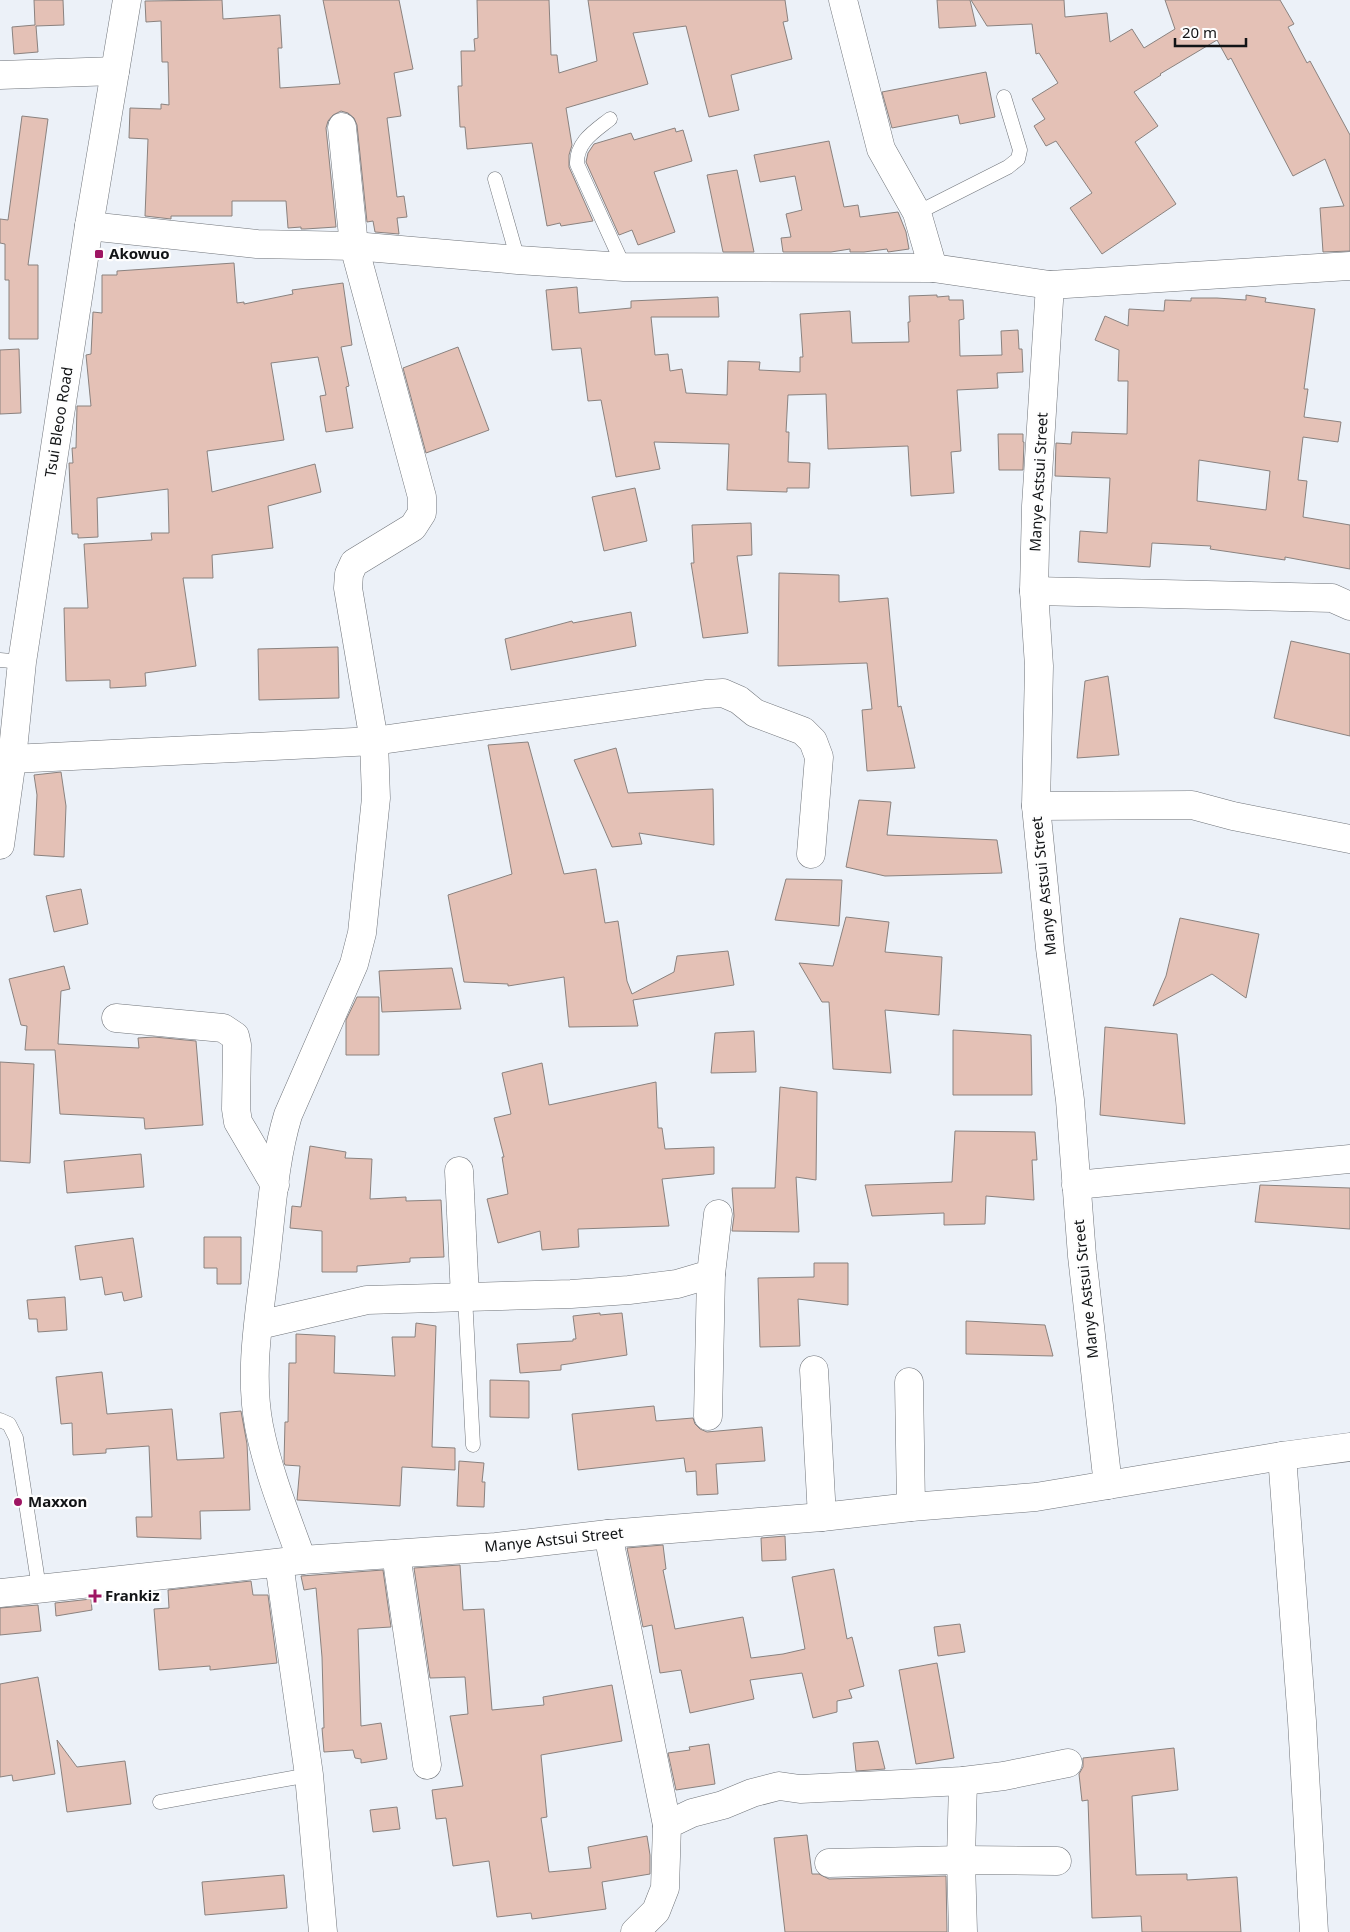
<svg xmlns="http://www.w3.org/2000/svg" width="1350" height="1932" viewBox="0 0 1350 1932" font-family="'Noto Sans',sans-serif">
	<rect width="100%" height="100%" fill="#ecf1f8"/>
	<!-- building -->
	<g fill="#e4c1b6" stroke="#8a827f" fill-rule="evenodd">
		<path d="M34,0H63L64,25L36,26L38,52L14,54L12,27L35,25Z"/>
		<path d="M222,0L223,19L280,15L282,48H278L280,88L340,84L323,0H399L413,69L394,73L401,116L387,118L397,197L404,196L407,217L397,218L399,234L375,232L373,221L367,222L357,125L354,118L348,113L341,111L333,115L328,121L326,128L336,227L305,229H301V227L288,228L286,201H232V216H171V219L145,216L148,139L129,138L130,108L161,109V104L169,105L168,62H162L161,21L146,22L145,1Z"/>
		<path d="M477,0H549L551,55H557L559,73L597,61L588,0H785L788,21L783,22L792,59L731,75L739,110L709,117L686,26L633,33L648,84L566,108L572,145L569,155V167L593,221L561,226L560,223L547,226L532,143L467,149L465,127H460L458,86H462L461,51H475L474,39L478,38Z"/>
		<path d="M937,0H970L976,26L939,28Z"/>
		<path d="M971,0H1064L1065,17L1107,13L1110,42L1132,29L1144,48L1175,29L1165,0H1280L1294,24L1288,27L1307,63L1310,61L1350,135V251L1323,252L1320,208L1344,206L1325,159L1293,176L1231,58L1228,60L1217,40L1160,74L1161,75L1134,92L1158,126L1135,142L1176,204L1102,254L1070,208L1092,193L1056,141L1046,146L1034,126L1045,119L1032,99L1058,83L1039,53L1036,54L1032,24L987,26Z"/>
		<path d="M986,72L995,117L960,124L958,115L892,128L882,92Z"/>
		<path d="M22,116L48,119L28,265H38V339H9V280H5V244L0,243V219L8,220Z"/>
		<path d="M675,128L676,132L683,130L692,161L654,172L675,232L638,245L632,230L619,235L586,162L588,153L594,144L631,133L634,140Z"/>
		<path d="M829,141L844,207L858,205L860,217L898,212L906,232L909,249L888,252L887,249L864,252H850V249L831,252H783L781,238L791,237L786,214L802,210L795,176L760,182L754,155Z"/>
		<path d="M737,170L754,252H723L707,175Z"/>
		<path d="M234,263L237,303L244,302V304L293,294L292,290L343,283L352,345L341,347L349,386L346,387L353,428L326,432L320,396L326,395L318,357L271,363L284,440L207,451L212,492L315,464L321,492L268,506L273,548L212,555L213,578H183L196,666L145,673L146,686L110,688V680L66,681L64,608H88L84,544L152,540L151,533H169L168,489L97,498L98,537L78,538V534H72L69,463H73L72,448H76L77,406H91L86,355L91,354L93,312L102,313V275H117V271Z"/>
		<path d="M577,287L579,313L631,308V301L718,297L719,317H651L655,355L668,354L670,371L682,369L686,393L727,395L728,361L760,362L759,370L800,372V357H803L800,314L850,311L852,343L909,342L908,322H910L909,296L937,295V297L949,296V300H963L964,319L959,320L960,356L1002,355L1001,331L1018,330L1019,349H1022L1023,372L997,373L998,388L957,390L961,451L951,452L954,493L911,496L908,446L828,449L826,394L788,395L786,432H789L788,462L810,463L809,488H787V492L727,490L729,444L654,442L660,469L616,477L601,400L588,401L581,348L552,350L546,290Z"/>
		<path d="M1246,295L1266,298L1265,302L1315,309L1304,389H1308L1304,417L1341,422L1338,442L1303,437L1298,480L1307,481L1303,517L1350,525V569L1285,557V560L1210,549L1211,546L1152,543L1150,567L1078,562L1080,531L1107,533L1110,478L1055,476L1056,443L1071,444L1072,432L1127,434L1128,381H1118L1119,350L1095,340L1105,316L1128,326L1129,309L1164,311L1165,300L1191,301V298H1217L1246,300ZM1199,460L1270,471L1266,510L1197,501Z"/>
		<path d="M458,347L489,430L426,453L403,368Z"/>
		<path d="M19,349L21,413L0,414V350Z"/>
		<path d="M998,434H1023V442H1024L1023,470H999Z"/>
		<path d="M635,488L647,541L604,551L592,497Z"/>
		<path d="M751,523L752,555L737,556L748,633L703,638L691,563H694L692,525Z"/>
		<path d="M779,573L839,575V602L888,598L898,707L901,706L915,768L867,771L862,710L872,709L867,663L778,666Z"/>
		<path d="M631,612L636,646L511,670L505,639L572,621L573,623Z"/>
		<path d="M1291,641L1350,654V736L1274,718Z"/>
		<path d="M338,647L339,698L259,700L258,649Z"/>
		<path d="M1108,676L1119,755L1077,758L1085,681Z"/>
		<path d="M528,742L564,874L596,869L605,923L618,921L627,981L632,994L674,972L677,956L728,951L734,985L633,1000L638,1026L569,1027L564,977L508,986V984L464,982L448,895L512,874L488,745Z"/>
		<path d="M616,748L628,793L713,789L714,845L639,833L642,844L612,847L574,760Z"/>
		<path d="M61,772L66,806L64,857L34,855L37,795L34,775Z"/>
		<path d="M859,800L891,802L887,835L997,840L1002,873L885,876L846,867Z"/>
		<path d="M786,879L842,880L839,926L775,920Z"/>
		<path d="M81,889L88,924L54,932L46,896Z"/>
		<path d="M846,917L889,922L885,952L942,957L939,1015L885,1010L891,1073L833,1069L829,1002H822L799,963L833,966Z"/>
		<path d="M1180,918L1259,934L1246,998L1212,974L1153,1006L1166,976Z"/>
		<path d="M64,966L70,989L61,991L58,1044L139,1048L138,1038L154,1037L196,1041L203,1125L145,1129L144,1118L60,1114L55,1050H25L27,1026L21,1025L9,979Z"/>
		<path d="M452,968L461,1009L382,1012L379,971Z"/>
		<path d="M357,997H379V1055H346V1020Z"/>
		<path d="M1105,1027L1177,1034L1185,1124L1100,1115Z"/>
		<path d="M953,1030L1031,1035L1032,1095H953Z"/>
		<path d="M754,1031L756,1072L711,1073L715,1033Z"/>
		<path d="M0,1062L34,1064L30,1163L0,1161Z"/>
		<path d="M542,1063L549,1105L656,1082L658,1128H662L665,1149L714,1147V1174L662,1179L669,1226L578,1229L579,1247L542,1250L540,1231L498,1243L487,1199L508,1194L502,1157H504L494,1118L511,1114L502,1073Z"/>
		<path d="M780,1087L817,1092L816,1180L796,1177L799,1232L732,1231L734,1216L732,1188H775Z"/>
		<path d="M955,1131L1035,1132L1037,1160H1032L1034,1200L986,1196L985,1224L944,1225V1213L872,1216L865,1185L952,1182Z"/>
		<path d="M310,1146L346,1152L345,1158L372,1159L370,1199L406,1197V1201L441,1200L444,1257L410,1258V1262L357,1266V1272H322V1231L290,1228L292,1206L301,1207Z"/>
		<path d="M141,1154L144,1187L67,1193L64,1161Z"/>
		<path d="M1260,1185L1350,1188V1229L1255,1222Z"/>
		<path d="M204,1237H241V1284H217V1268H204Z"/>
		<path d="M133,1238L142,1297L124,1301L122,1292L105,1295L102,1277L80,1280L75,1246Z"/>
		<path d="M814,1263H848V1305L798,1299L800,1346L760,1347L758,1278L814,1277Z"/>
		<path d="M65,1297L67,1330L38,1332L37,1319H29L27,1300Z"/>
		<path d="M600,1313V1315L622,1313L627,1355L561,1365V1370L520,1373L517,1344L573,1341V1339H576L573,1316Z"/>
		<path d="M966,1321L1045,1325L1053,1356L966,1354Z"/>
		<path d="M416,1323L436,1326L432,1447L455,1448V1470L402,1467L400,1506L297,1500L300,1466L285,1465L284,1462L285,1422H288L289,1363H296V1334L335,1336L334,1373L395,1376L392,1337H415Z"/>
		<path d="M102,1372L107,1414L172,1409L177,1460L224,1458L220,1413L241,1411L247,1444L250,1510L200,1511L201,1539L137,1537L136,1517H152L149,1446L106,1449V1453L73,1455L72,1423L61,1424L56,1377Z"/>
		<path d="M490,1380L529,1381V1418L490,1417Z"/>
		<path d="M654,1406L656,1421L693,1418L695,1424L700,1429L707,1432L762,1427L765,1461L716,1464L718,1494L697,1495L696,1471L686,1472L684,1458L578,1470L572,1414Z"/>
		<path d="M459,1461L484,1463L482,1482H485L484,1507L457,1506Z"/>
		<path d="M785,1536L786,1560L762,1561L761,1538Z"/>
		<path d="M663,1545L666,1569L663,1570L675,1629L743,1617L751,1658L783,1654L805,1649L792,1577L834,1569L847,1639L852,1637L864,1686L849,1690L852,1698L837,1701V1712L813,1718L802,1673L750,1680L754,1699L690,1713L681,1670L660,1673L652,1625L643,1627L627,1548Z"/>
		<path d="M460,1565L463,1610L484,1609L492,1710L544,1705L543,1697L612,1685L622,1741L541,1755L547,1817L541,1818L549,1872L591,1868L588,1847L647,1836L650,1855V1874L602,1882L606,1909L532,1919L531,1913L497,1917L489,1861L453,1866L446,1818L436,1819L432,1790L463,1786L450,1716L468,1714L465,1677L430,1678L414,1568Z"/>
		<path d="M383,1570L391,1627L358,1629L361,1726L381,1723L387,1759L361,1763V1759L355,1758L353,1750L324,1752L322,1728H324L322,1657L316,1588L304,1590L301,1576Z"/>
		<path d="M251,1581L253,1595H268L277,1663L210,1670V1666L159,1670L154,1609L169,1608L168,1590Z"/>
		<path d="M91,1599L92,1610L56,1616L55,1603Z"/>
		<path d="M38,1605L41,1631L0,1635V1608Z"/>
		<path d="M960,1624L965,1652L938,1656L934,1627Z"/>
		<path d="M937,1663L954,1758L916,1764L899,1670Z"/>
		<path d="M38,1677L55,1774L13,1781L12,1775L0,1777V1684Z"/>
		<path d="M57,1740L77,1767L125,1761L131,1804L67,1812Z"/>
		<path d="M878,1741L885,1769L856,1771L853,1743Z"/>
		<path d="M709,1744L715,1784L676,1790L668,1753L690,1750L689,1747Z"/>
		<path d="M1174,1748L1178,1790L1132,1796L1136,1875L1187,1874V1880L1237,1877L1241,1932H1142L1141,1916L1092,1918L1088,1800L1082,1801L1079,1774L1083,1767V1758Z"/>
		<path d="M397,1807L400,1829L373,1832L370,1810Z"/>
		<path d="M807,1835L812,1874H819L829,1879L946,1876L947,1932H785L774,1838Z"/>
		<path d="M284,1875L287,1908L205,1915L202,1882Z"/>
	</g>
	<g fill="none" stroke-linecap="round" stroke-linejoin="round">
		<defs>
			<g id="service">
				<path d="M610,119C595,131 576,142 577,164L624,267"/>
				<path d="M495,179L518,260"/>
				<path d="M917,213L1008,167L1018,159L1020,150L1004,97"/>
				<path d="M0,660L22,662"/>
				<path d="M465,1297L473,1445"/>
				<path d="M0,1420L9,1424L16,1438L39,1588"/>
				<path d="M160,1802L309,1775"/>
			</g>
			<g id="minor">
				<path d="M843,0L881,149L917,213L933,268"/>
				<path d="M0,75L115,71"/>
				<path d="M89,226L257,244L354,246L518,260L624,267L933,268L1050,285L1350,266"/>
				<path d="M1034,591L1332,598L1350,606"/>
				<path d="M12,759L374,741L706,694L723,693L739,700L755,713L803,731L813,741L819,757L811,854"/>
				<path d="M1036,806L1192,805L1233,816L1350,839"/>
				<path d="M0,845L12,759L22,662L89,226L127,0"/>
				<path d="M116,1018L223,1028L235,1036L237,1045L236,1109L238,1122L275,1185"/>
				<path d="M459,1171L465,1297"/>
				<path d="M1076,1185L1350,1159"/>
				<path d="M259,1325L367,1300L571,1294L629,1290L677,1284L711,1274L718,1214"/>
				<path d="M814,1370L822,1517"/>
				<path d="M909,1382L911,1507"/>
				<path d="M708,1416L711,1274"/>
				<path d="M1282,1456L1302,1721L1314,1932"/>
				<path d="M1108,1485L1282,1456L1350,1447"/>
				<path d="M608,1534L667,1825"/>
				<path d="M396,1554L427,1765"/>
				<path d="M302,1560C286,1516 268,1472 259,1426C248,1368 261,1307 267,1249C272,1205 275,1158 288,1115L354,964L362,933L376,798L374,741L348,588L349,574L354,563L413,527L422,513V497L354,246L342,127"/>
				<path d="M279,1563L309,1775L323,1932"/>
				<path d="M0,1593L302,1560L496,1547L608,1534L822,1517L911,1507L1036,1497L1108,1485L1082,1256L1070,1100L1050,948L1036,806L1039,666L1034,591L1036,506L1050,285"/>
				<path d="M963,1781L961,1860L963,1932"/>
				<path d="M829,1863L961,1860L1057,1861"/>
				<path d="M635,1932L656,1911L665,1888L667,1825L692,1813L723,1805L752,1793L779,1786L800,1789L963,1781L1004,1776L1068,1763"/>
			</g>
		</defs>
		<!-- service casing -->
		<use href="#service" stroke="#70747a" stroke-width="15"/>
		<!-- minor casing -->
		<use href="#minor" stroke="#70747a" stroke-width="29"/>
		<!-- service -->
		<use href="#service" stroke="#fff" stroke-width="14"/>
		<!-- minor -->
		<use href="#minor" stroke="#fff" stroke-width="28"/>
	</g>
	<!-- markers -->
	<g fill="#9e1563" stroke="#fefefe" stroke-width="2">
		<rect x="94" y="249" width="10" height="10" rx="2.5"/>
		<circle cx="18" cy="1502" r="5"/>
		<path d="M92.5 1588.5h5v5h5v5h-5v5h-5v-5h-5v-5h5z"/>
	</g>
	<g text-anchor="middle" stroke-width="4.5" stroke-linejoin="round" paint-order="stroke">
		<!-- poi labels -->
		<g font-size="15" font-weight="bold" fill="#121416" stroke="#fefefe" text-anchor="start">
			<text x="109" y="259">Akowuo</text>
			<text x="28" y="1507">Maxxon</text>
			<text x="105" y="1601">Frankiz</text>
		</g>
		<!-- street labels -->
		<g font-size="15" fill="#121416" stroke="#fefefe">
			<text transform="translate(59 422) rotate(-81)" y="5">Tsui Bleoo Road</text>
			<text transform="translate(1039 482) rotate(-87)" y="5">Manye Astsui Street</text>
			<text transform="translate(1044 886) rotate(-96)" y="5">Manye Astsui Street</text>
			<text transform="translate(1086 1289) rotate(-96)" y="5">Manye Astsui Street</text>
			<text transform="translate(554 1540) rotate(-6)" y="5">Manye Astsui Street</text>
		</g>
	</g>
	<!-- scale -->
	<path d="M1175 38v8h71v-8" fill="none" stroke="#121416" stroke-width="2.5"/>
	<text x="1182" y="38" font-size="15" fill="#121416" stroke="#fefefe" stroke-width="4" paint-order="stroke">20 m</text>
</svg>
